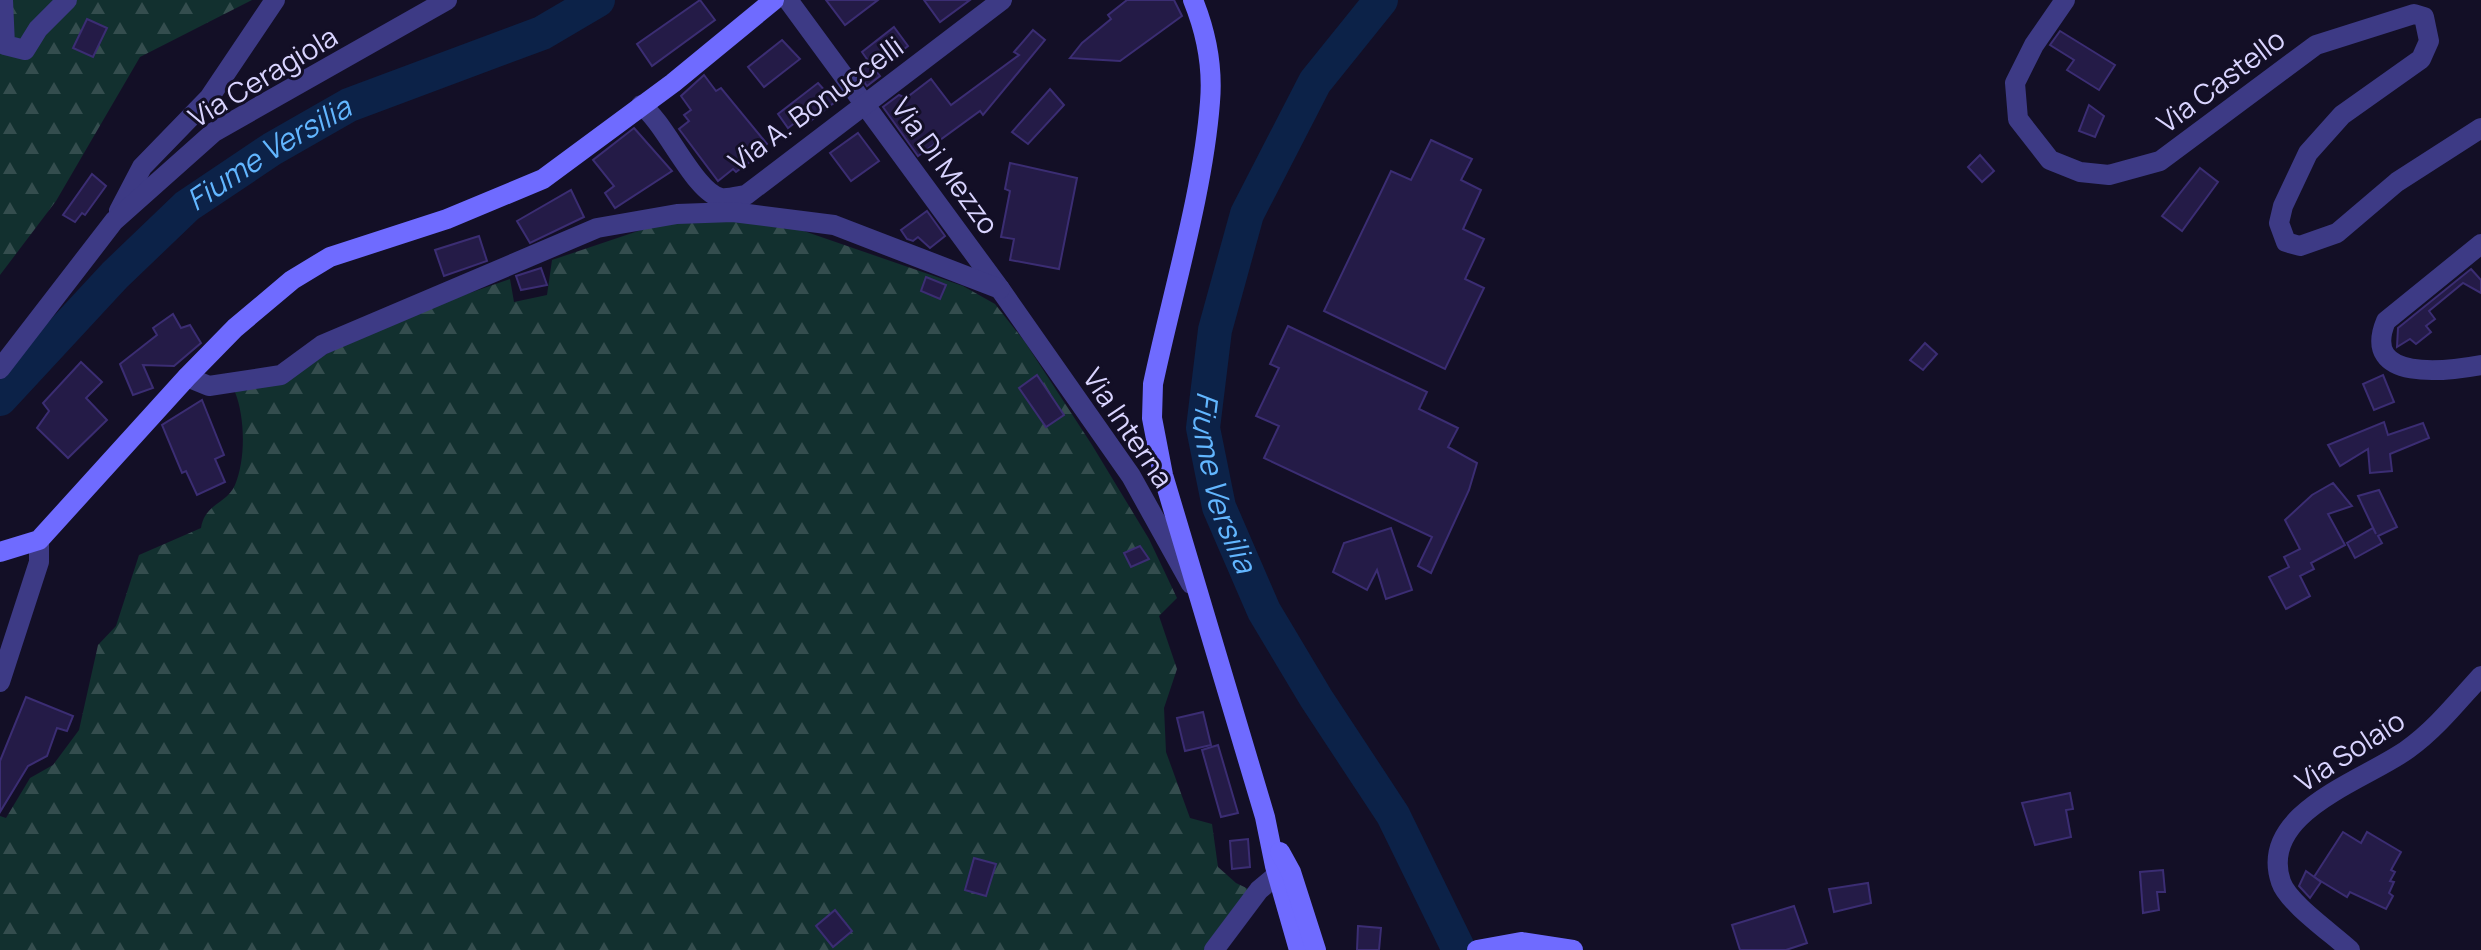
<svg xmlns="http://www.w3.org/2000/svg" width="2481" height="950" viewBox="0 0 2481 950" font-family="Manrope,sans-serif">
<style>
.forest{fill:url(#forest-firs)}
.lines{fill:none;stroke-linecap:round;stroke-linejoin:round}
.river{stroke:#0c2248;stroke-width:34}
.building{fill:#241b47;stroke:#3b2d73;stroke-width:2}
.street{stroke:#3d3a85;stroke-width:20}
.secondary{stroke:#6f6bff;stroke-width:20}
.labels{text-anchor:middle;stroke-width:6;stroke-linejoin:round;paint-order:stroke}
.street-label{font-size:28px;fill:#d9d4ff;stroke:#130f26}
.water-label{font-size:30px;font-style:italic;fill:#62b6ff;stroke:#130f26}
</style>
<defs>
<pattern id="forest-firs" width="22" height="20" patternUnits="userSpaceOnUse" patternTransform="scale(2)"><rect width="22" height="20" fill="#12302f"/><path d="M5 1l3.5 6h-7zM16 11l3.5 6h-7z" fill="#344d4e"/></pattern>
</defs>
<rect width="100%" height="100%" fill="#130f26"/>
<!-- forest -->
<g class="forest">
<path d="M0,0H252L140,57L56,201L0,275Z"/>
<path d="M722,220L798,229L963,286L995,304L1025,342L1092,445L1149,539L1177,598L1159,616L1177,669L1164,708L1166,752L1190,818L1212,824L1218,867L1236,883L1261,895L1221,950H0V816L6,818L30,778L53,765L79,730L98,645L116,626L139,555L201,528C205,503 227,504 235,485C246,459 245,417 235,392L321,357L386,322L510,279L514,302L547,295L552,260L656,225Z"/>
</g>
<g class="lines">
<!-- river -->
<g class="river">
<path id="s1" d="M1381,0L1315,82L1247,214L1215,330L1203,428L1219,507L1264,611L1316,698L1393,815L1459,950"/>
<path id="s2" d="M0,399L115,275L187,206L272,149L349,105L542,33L598,0"/>
</g>
</g>
<!-- building -->
<g class="building">
<path d="M700,0L715,20L652,66L637,44Z"/>
<path d="M826,0H878L845,25Z"/>
<path d="M924,0H970L940,22Z"/>
<path d="M1127,0H1174L1182,16L1120,61L1070,58L1082,43L1111,19L1108,15Z"/>
<path d="M87,19L107,28L93,57L73,48Z"/>
<path d="M894,27L908,46L876,71L880,76L867,86L857,72L869,62L862,52Z"/>
<path d="M1033,30L1045,40L983,115L980,111L918,156L883,107L899,95L906,98L931,79L951,105L1019,55L1014,52Z"/>
<path d="M2060,31L2115,65L2099,90L2067,70L2074,60L2050,45Z"/>
<path d="M782,40L800,59L764,87L748,67Z"/>
<path d="M704,75L716,91L721,88L767,144L760,150L762,153L736,172L733,169L718,181L679,129L689,121L684,115L691,110L681,96Z"/>
<path d="M818,83L835,102L801,128L796,122L788,128L778,114Z"/>
<path d="M1050,89L1064,105L1028,144L1012,132Z"/>
<path d="M2089,105L2104,116L2095,137L2079,131Z"/>
<path d="M634,128L672,171L615,208L605,193L614,186L593,160Z"/>
<path d="M858,133L879,161L851,181L830,153Z"/>
<path d="M1431,140L1472,159L1461,180L1481,190L1463,229L1484,239L1465,279L1484,288L1445,369L1324,311L1391,171L1411,180Z"/>
<path d="M1980,155L1994,171L1982,182L1968,167Z"/>
<path d="M1010,163L1077,178L1059,269L1010,260L1014,239L1001,237L1010,191L1005,189Z"/>
<path d="M2200,168L2218,182L2182,231L2162,216Z"/>
<path d="M92,174L106,186L85,215L82,213L75,222L63,215Z"/>
<path d="M571,190L584,217L530,243L517,221Z"/>
<path d="M927,211L945,236L930,248L918,237L913,241L907,239L901,230Z"/>
<path d="M479,236L487,261L444,276L435,250Z"/>
<path d="M541,268L547,285L521,290L516,276Z"/>
<path d="M2471,269L2481,280V293L2463,283L2429,311L2435,319L2426,326L2431,332L2416,344L2410,339L2397,347L2398,328Z"/>
<path d="M926,277L946,285L940,299L921,291Z"/>
<path d="M173,314L181,328L190,325L201,343L174,366L143,365L153,388L133,395L120,364L157,335L153,328Z"/>
<path d="M1288,326L1427,392L1419,409L1458,428L1448,447L1477,463L1469,490L1431,573L1418,566L1432,537L1264,458L1279,426L1256,416L1279,368L1270,364Z"/>
<path d="M1925,343L1937,354L1923,370L1910,360Z"/>
<path d="M81,362L102,382L86,398L107,420L68,458L37,428L49,411L43,403Z"/>
<path d="M1037,375L1064,415L1046,427L1019,388Z"/>
<path d="M2383,375L2394,402L2374,410L2363,384Z"/>
<path d="M202,400L224,455L215,459L225,482L197,495L186,471L182,473L162,425Z"/>
<path d="M2384,422L2388,435L2423,423L2429,438L2390,454L2392,471L2370,473L2368,449L2340,466L2328,445Z"/>
<path d="M2333,483L2352,506L2328,514L2345,545L2311,563L2314,569L2300,576L2310,596L2286,609L2269,577L2289,567L2284,557L2300,549L2285,520L2312,495Z"/>
<path d="M2379,490L2397,527L2378,536L2382,543L2355,558L2347,543L2373,528L2376,534L2358,496Z"/>
<path d="M1391,528L1412,590L1386,599L1377,570L1367,590L1333,572L1344,543Z"/>
<path d="M1140,546L1149,559L1131,567L1124,553Z"/>
<path d="M26,697L73,716L67,731L57,728L47,756L28,766L0,812V761Z"/>
<path d="M1203,712L1211,745L1185,751L1177,718Z"/>
<path d="M1218,745L1238,813L1221,817L1202,750Z"/>
<path d="M2070,793L2073,809L2066,810L2071,837L2035,845L2022,803Z"/>
<path d="M2343,832L2361,843L2367,832L2401,852L2391,870L2395,872L2390,881L2394,882L2389,893L2393,896L2386,909L2350,892L2347,897L2314,877Z"/>
<path d="M1248,839L1250,867L1232,869L1230,841Z"/>
<path d="M974,858L996,864L986,896L965,890Z"/>
<path d="M2163,870L2165,892H2157L2159,910L2143,913L2140,872Z"/>
<path d="M2306,871L2321,882L2310,898L2299,886Z"/>
<path d="M1868,883L1871,903L1834,912L1829,889Z"/>
<path d="M1794,906L1807,943L1786,950H1740L1732,925Z"/>
<path d="M835,910L852,931L833,947L816,926Z"/>
<path d="M1358,926L1381,928L1379,950H1357Z"/>
</g>
<g class="lines">
<!-- street -->
<g class="street">
<path d="M3,0L5,45L25,50L38,29L67,0"/>
<path d="M788,0L1000,289L1131,476L1191,584"/>
<path d="M2065,0L2034,45L2015,83L2018,119L2050,160L2080,172L2109,175L2160,161L2316,45L2414,14L2424,17L2429,41L2421,59L2342,115L2308,153L2283,206L2279,223L2286,242L2300,246L2337,233L2397,182L2481,128"/>
<path d="M641,105C666,123 694,192 721,198C728,199 739,196 746,195L1002,0"/>
<path d="M119,211L142,167L209,98L275,0"/>
<path d="M2481,244L2386,321C2360,383 2448,371 2481,365"/>
<path d="M0,369L114,221L214,132L447,0"/>
<path d="M187,377L209,386L281,375L322,345L597,228L677,214L733,212L834,225L1000,289"/>
<path d="M0,682L39,562V540"/>
<path d="M1214,950L1259,890L1277,875"/>
<path d="M2350,950C2333,934 2288,903 2281,882C2257,812 2366,780 2408,749C2436,729 2458,701 2481,676"/>
</g>
<!-- secondary -->
<g class="secondary">
<path d="M1193,0C1206,32 1213,67 1210,102C1203,193 1172,294 1153,384L1152,418L1163,475L1265,817L1275,866L1299,950"/>
<path d="M0,552L39,540L187,377L235,328L292,280L330,257L447,219L543,179L673,83L774,0"/>
<path d="M1280,852L1291,872L1316,950"/>
<path d="M1477,950L1521,942L1573,950"/>
</g>
</g>
<g class="labels">
<!-- street labels -->
<g class="street-label">
<text transform="translate(263 77) rotate(-31)" y="10">Via Ceragiola</text>
<text transform="translate(2221 81) rotate(-37)" y="10">Via Castello</text>
<text transform="translate(816 104) rotate(-36)" y="10">Via A. Bonuccelli</text>
<text transform="translate(945 166) rotate(54)" y="10">Via Di Mezzo</text>
<text transform="translate(1128 428) rotate(56)" y="10">Via Interna</text>
<text transform="translate(2350 751) rotate(-33)" y="10">Via Solaio</text>
</g>
<!-- water labels -->
<g class="water-label">
<text dy="10" stroke="none"><textPath href="#s2" startOffset="366">Fiume Versilia</textPath></text>
<text dy="10" stroke="none"><textPath href="#s1" startOffset="530">Fiume Versilia</textPath></text>
</g>
</g>
</svg>
